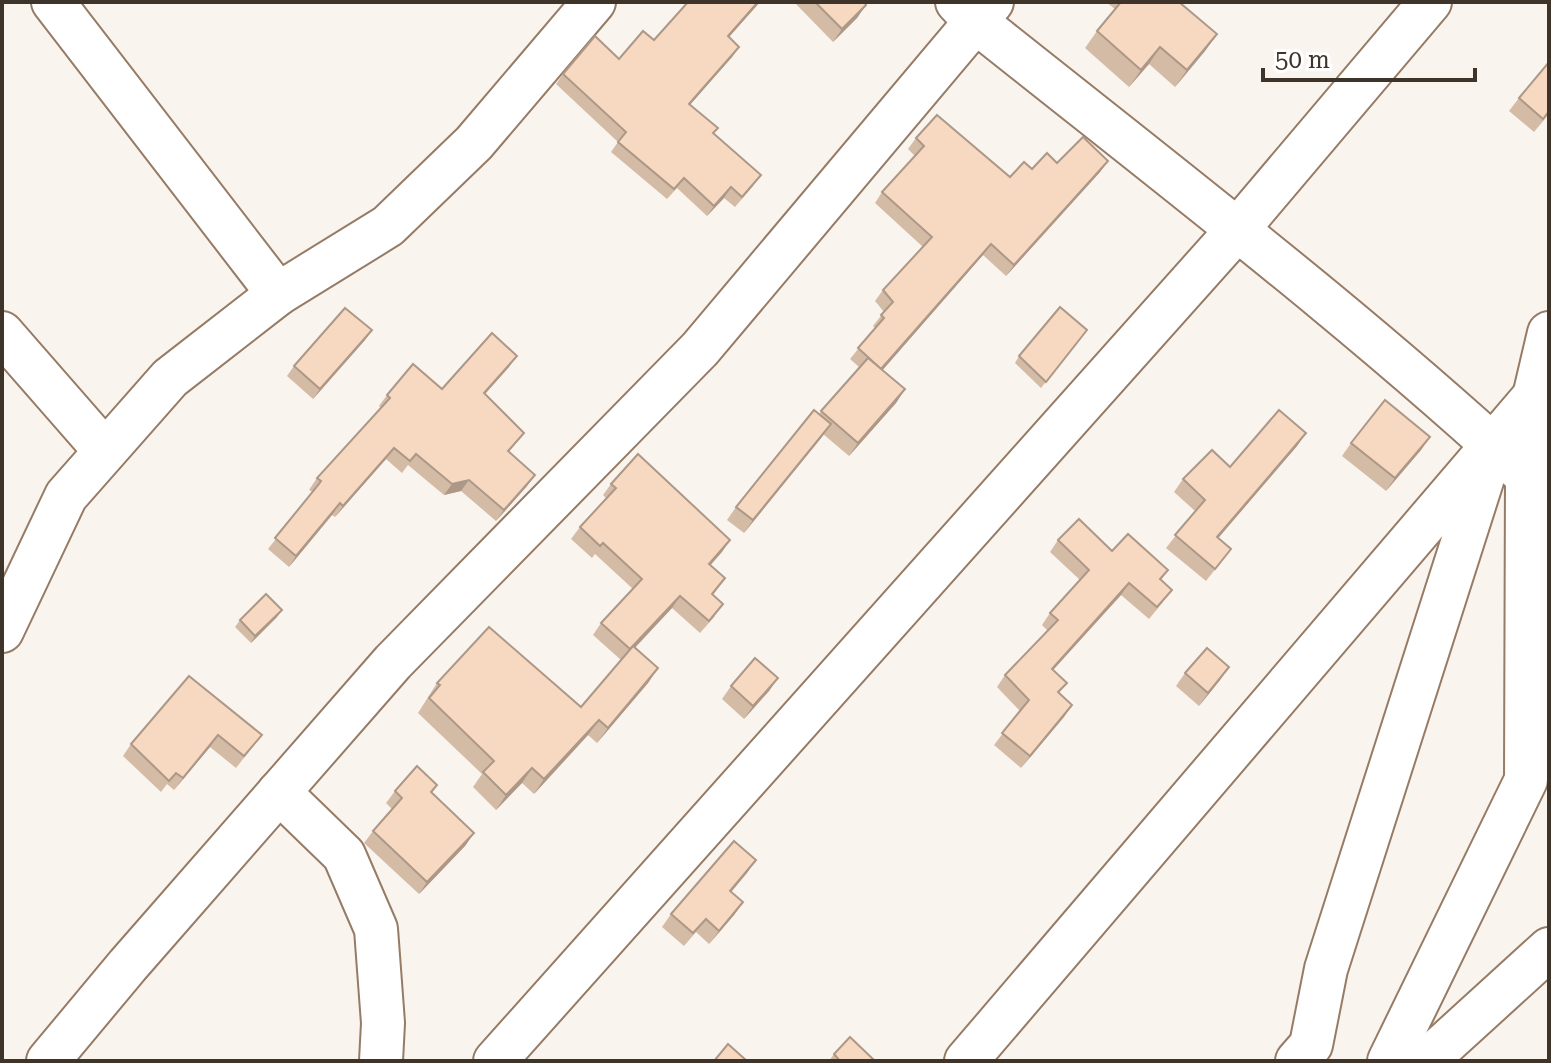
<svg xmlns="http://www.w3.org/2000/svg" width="1551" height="1063" viewBox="0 0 1551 1063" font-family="'Roboto Serif',serif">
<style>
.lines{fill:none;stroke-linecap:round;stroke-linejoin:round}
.minor-casing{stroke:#967b65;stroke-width:46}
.minor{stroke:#fff;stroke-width:42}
.wall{fill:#d4bba6}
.shaded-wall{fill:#ad9887}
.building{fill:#f7d9c1;stroke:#ad9887;stroke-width:2}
</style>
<rect width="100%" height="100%" fill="#faf4ef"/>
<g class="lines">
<!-- minor casing -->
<g class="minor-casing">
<g id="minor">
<path d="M53,2L278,294"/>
<path d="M957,2L975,21C1169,176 1368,327 1549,497"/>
<path d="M2,333L105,451"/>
<path d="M2,631L66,496L170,378L278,294L388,226L474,143L594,2"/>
<path d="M279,792L344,855L376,929L383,1023L381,1061"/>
<path d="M48,1061L128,965L393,662L700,349L992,2"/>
<path d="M495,1061L1237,230L1430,2"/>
<path d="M966,1061L1549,379"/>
<path d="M1297,1061L1311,1045L1326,969L1487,465"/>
<path d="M1389,1061L1526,780L1527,476L1534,397L1549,333"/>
<path d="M1426,1061L1549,949"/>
</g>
</g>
<!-- minor -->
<use href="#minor" class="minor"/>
</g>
<!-- wall -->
<g class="wall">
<path d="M688,2H760L729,37L739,47L732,57L690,104L754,185L735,207L724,198L707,216L677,188L667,199L611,152L618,142L556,84L563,74L619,59L654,40Z"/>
<path d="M794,2H864L866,5L857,18L833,42Z"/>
<path d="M1106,2H1179L1217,34L1205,51L1175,87L1149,64L1129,87L1085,48L1097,31L1115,9Z"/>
<path d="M1519,98L1549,114L1534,132L1509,111Z"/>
<path d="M916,138L1010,177L1032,169L1057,163L1108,161L1100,172L1006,276L983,255L882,370L905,389L896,403L849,456L823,434L744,533L727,520L736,507L819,414L859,367L850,359L875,328L873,326L884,312L875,301L883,290L923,247L875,203L882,192L915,156L908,149Z"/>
<path d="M1087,330L1041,388L1015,363L1019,356Z"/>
<path d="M365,340L313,399L287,376L294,366Z"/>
<path d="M509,367L485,394L524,433L509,452L527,486L496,521L461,491L444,495L408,465L402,473L386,459L335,517L332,515L289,567L268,549L313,492L309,490L317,478L381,408L379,406L387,395L442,389Z"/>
<path d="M1306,433L1297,446L1218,538L1231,549L1206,581L1166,548L1195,511L1174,492L1183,479L1230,467Z"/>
<path d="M1430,437L1421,450L1386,491L1342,456L1351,443Z"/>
<path d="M611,484L730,540L710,565L725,578L713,595L715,616L700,633L672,608L635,648L658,668L648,683L597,743L588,735L534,794L522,783L496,810L473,787L482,774L418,713L437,683L581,707L621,660L593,635L601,623L633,589L595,554L592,558L571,539L580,527L606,498L603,495Z"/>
<path d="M1058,540L1112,551L1168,570L1161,580L1163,602L1149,619L1121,595L1053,670L1067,683L1059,693L1072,705L1021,768L994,745L1020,711L997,687L1005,675L1048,631L1042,625L1050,613L1080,580L1050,552Z"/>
<path d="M277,617L251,643L235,627L240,620Z"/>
<path d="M1185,673L1220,680L1199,706L1176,686Z"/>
<path d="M189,676L262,735L236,768L210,747L174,790L167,784L161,792L123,756L131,744Z"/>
<path d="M778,678L769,691L744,719L722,699L731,686Z"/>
<path d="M437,785L432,793L474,833L465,846L419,894L364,843L373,831L392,809L386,803L395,791Z"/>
<path d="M756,860L731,892L743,902L734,915L709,944L696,932L684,946L662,927L671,914Z"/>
<path d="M834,1054L875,1061H829Z"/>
</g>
<!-- shaded-wall -->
<g class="shaded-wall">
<path d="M758,2H760L721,46L728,36Z"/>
<path d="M866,5L857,18L833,42L842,29Z"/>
<path d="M1217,34L1205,51L1175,87L1187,70Z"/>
<path d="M739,47L732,57L682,114L689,104Z"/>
<path d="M1160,47L1149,64L1129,87L1141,70Z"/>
<path d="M1108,161L1100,172L1006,276L1014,265Z"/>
<path d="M731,187L724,198L707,216L714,206Z"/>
<path d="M991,244L983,255L874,380L881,369Z"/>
<path d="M372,330L365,340L313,399L320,389Z"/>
<path d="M517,356L509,367L476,404L484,393Z"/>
<path d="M905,389L896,403L849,456L858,443Z"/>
<path d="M831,424L822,437L744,533L753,520Z"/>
<path d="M1306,433L1297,446L1208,550L1217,537Z"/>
<path d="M1430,437L1421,450L1386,491L1395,478Z"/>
<path d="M394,448L386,459L335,517L343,506Z"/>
<path d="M535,475L527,486L496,521L504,510Z"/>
<path d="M469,480L461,491L444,495L452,484Z"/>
<path d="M340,503L332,515L289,567L296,556Z"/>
<path d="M730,540L722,552L701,576L709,564Z"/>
<path d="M1129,583L1121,595L1043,681L1052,669Z"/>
<path d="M680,596L672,608L622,661L630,650Z"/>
<path d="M282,610L277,617L251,643L255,636Z"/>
<path d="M1229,667L1220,680L1199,706L1208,693Z"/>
<path d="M658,668L648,683L597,743L608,728Z"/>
<path d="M778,678L769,691L744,719L753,706Z"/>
<path d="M1072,705L1064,717L1021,768L1030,756Z"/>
<path d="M599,720L588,735L534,794L544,779Z"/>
<path d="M218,735L210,747L174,790L183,778Z"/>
<path d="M532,768L522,783L496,810L506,795Z"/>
<path d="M474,833L465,846L419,894L427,882Z"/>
<path d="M756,860L747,873L721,904L730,891Z"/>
<path d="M743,902L734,915L709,944L719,931Z"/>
</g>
<!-- building -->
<g class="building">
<path d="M688,2H758L728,36L739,47L689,104L718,128L713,133L761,175L742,197L731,187L714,206L684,178L674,189L618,142L626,132L563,74L595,36L619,59L643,31L654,40Z"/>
<path d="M815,2H864L866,5L842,29Z"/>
<path d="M1121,2H1179L1217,34L1187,70L1160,47L1141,70L1097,31Z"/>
<path d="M1549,62V111L1543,119L1519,98Z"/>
<path d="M937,115L1010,177L1024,162L1032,169L1047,153L1057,163L1083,137L1108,161L1014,265L991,244L881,369L858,348L884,318L881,315L893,302L883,290L932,237L882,192L924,146L916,138Z"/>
<path d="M1060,307L1087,330L1046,382L1019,356Z"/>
<path d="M345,308L372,330L320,389L294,366Z"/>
<path d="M492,333L517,356L484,393L524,433L508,451L535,475L504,510L469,480L452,484L416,454L410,461L394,448L343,506L340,503L296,556L275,538L319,484L321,481L317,478L390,398L387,395L413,364L442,389Z"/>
<path d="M868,358L905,389L858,443L821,411Z"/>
<path d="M1385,400L1430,437L1395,478L1351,443Z"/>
<path d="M814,410L831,424L753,520L736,507Z"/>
<path d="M1279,410L1306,433L1217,537L1231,549L1215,569L1175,535L1205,500L1183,479L1212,450L1230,467Z"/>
<path d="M638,454L730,540L709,564L725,578L712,594L723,604L709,621L680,596L630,649L601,623L642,579L603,543L600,546L580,527L616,488L611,484Z"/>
<path d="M1079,519L1112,551L1128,534L1168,570L1160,579L1172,590L1157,607L1129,583L1052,669L1067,683L1058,692L1072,705L1030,756L1002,733L1029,700L1005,675L1058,620L1050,613L1089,570L1058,540Z"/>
<path d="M266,594L282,610L255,636L240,620Z"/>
<path d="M489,627L581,707L633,646L658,668L608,728L599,720L544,779L532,768L506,795L483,772L494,761L429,698L440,685L437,683Z"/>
<path d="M1207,648L1229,667L1208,693L1185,673Z"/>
<path d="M755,658L778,678L753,706L731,686Z"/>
<path d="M189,676L262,735L244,756L218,735L183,778L176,773L169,781L131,744Z"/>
<path d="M417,766L437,785L431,792L474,833L427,882L373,831L402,798L395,791Z"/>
<path d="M734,841L756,860L730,891L743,902L719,931L706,919L693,933L671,914Z"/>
<path d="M850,1037L875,1061H840L834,1054Z"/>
<path d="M728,1044L747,1061H714Z"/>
</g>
<!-- border -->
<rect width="1551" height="1063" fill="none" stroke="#3f342a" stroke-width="8"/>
<!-- scale -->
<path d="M1263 68v12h212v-12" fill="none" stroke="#3f342a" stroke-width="4"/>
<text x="1275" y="68" font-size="24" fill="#3f342a" stroke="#ffffff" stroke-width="6" paint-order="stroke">50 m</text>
</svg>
